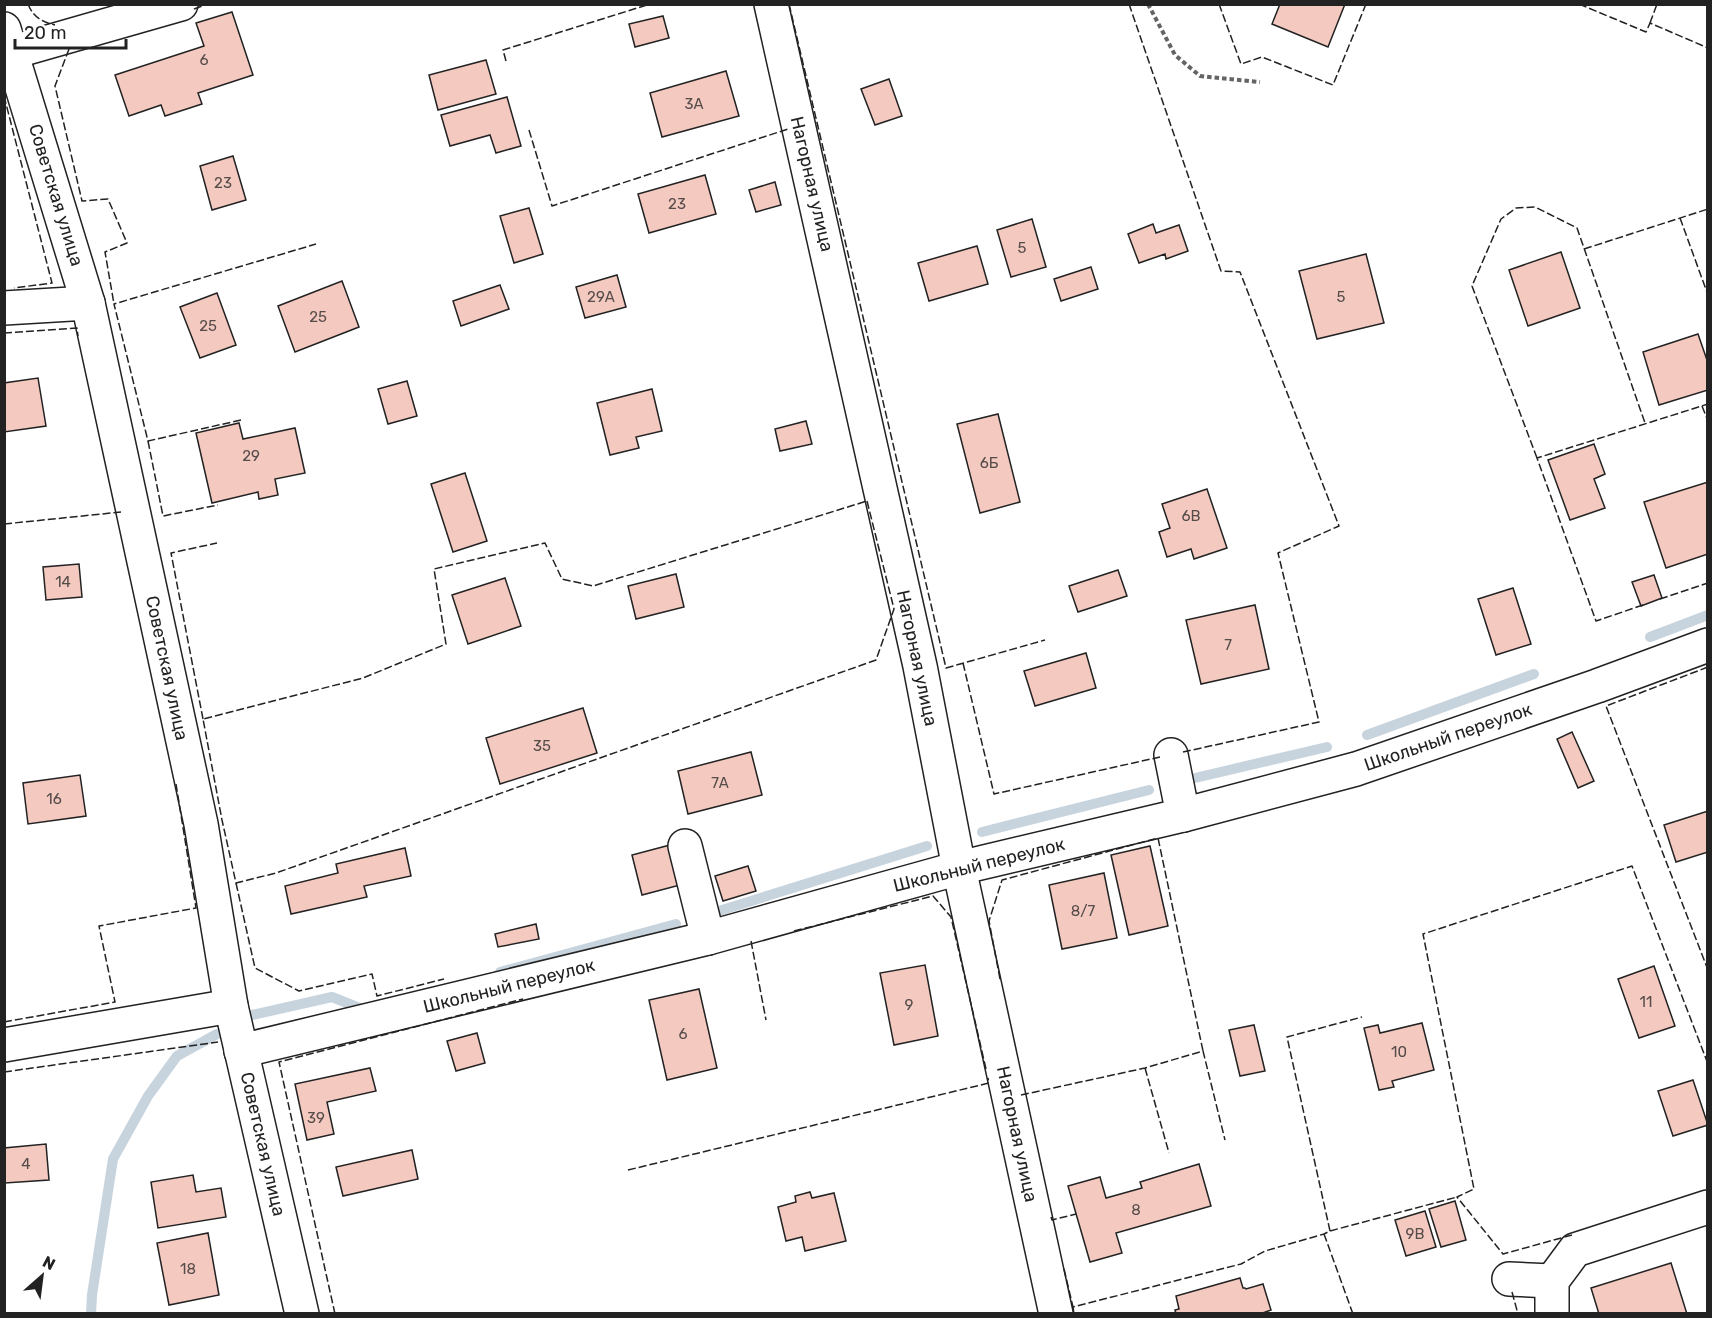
<svg xmlns="http://www.w3.org/2000/svg" width="1712" height="1318" viewBox="0 0 1712 1318" font-family="Rubik,sans-serif">
<style>
.lines{fill:none;stroke-linecap:round;stroke-linejoin:round}
.stream{stroke:#c7d3dd;stroke-width:10}
.building{fill:#f3c9c0;stroke:#222;stroke-width:1.5}
.minor-casing{stroke:#222;stroke-width:36}
.path{stroke:#646464;stroke-width:4;stroke-dasharray:4.5 3;stroke-linecap:butt}
.minor{stroke:#fff;stroke-width:33}
.fence{stroke:#222;stroke-width:1.5;stroke-dasharray:8 3;stroke-linecap:butt}
.labels{text-anchor:middle;stroke-width:4.5;stroke-linejoin:round;paint-order:stroke}
.number-label{font-size:15px;fill:#564c4a}
.street-label{font-size:18px;fill:#222;stroke:#fff}
</style>
<rect width="100%" height="100%" fill="#fff"/>
<g class="lines">
<!-- stream -->
<g class="stream">
<path d="M1650,637L1708,615"/>
<path d="M1367,735L1534,674"/>
<path d="M1195,778L1327,747"/>
<path d="M982,832L1149,790"/>
<path d="M722,910L927,846"/>
<path d="M500,972L676,924"/>
<path d="M248,1016L332,997L362,1009L366,1008"/>
<path d="M91,1314L92,1295L113,1159L148,1096L177,1056L217,1034"/>
</g>
</g>
<!-- building -->
<g class="building">
<path d="M1280,4H1345L1328,47L1272,24Z"/>
<path d="M232,12L253,75L198,93L202,104L165,116L161,105L129,116L115,75L204,46L196,23Z"/>
<path d="M663,16L669,38L635,47L629,24Z"/>
<path d="M486,60L496,94L438,110L429,75Z"/>
<path d="M726,71L739,116L662,137L650,93Z"/>
<path d="M889,79L902,116L875,125L861,89Z"/>
<path d="M507,97L521,146L496,153L490,135L450,146L441,115Z"/>
<path d="M233,156L246,200L212,210L200,166Z"/>
<path d="M705,175L716,214L649,233L638,194Z"/>
<path d="M775,182L781,205L756,212L749,190Z"/>
<path d="M529,208L543,254L514,263L500,216Z"/>
<path d="M1032,219L1046,267L1011,277L997,230Z"/>
<path d="M1153,224L1156,233L1179,225L1188,251L1166,259L1165,254L1139,263L1128,234Z"/>
<path d="M977,246L988,284L929,301L918,263Z"/>
<path d="M1561,252L1580,308L1528,326L1509,270Z"/>
<path d="M1366,254L1384,323L1317,339L1299,271Z"/>
<path d="M1091,267L1098,289L1061,301L1054,279Z"/>
<path d="M617,275L626,307L585,318L576,287Z"/>
<path d="M342,281L359,327L295,352L278,306Z"/>
<path d="M500,285L509,309L461,326L453,301Z"/>
<path d="M217,293L236,345L200,358L180,307Z"/>
<path d="M1698,334L1708,363V390L1659,405L1643,352Z"/>
<path d="M38,378L46,426L4,432V383Z"/>
<path d="M407,381L417,416L388,424L378,389Z"/>
<path d="M652,389L662,431L636,437L639,448L610,455L597,403Z"/>
<path d="M998,414L1020,502L980,513L957,424Z"/>
<path d="M806,421L812,444L780,451L775,429Z"/>
<path d="M239,423L243,439L295,428L305,473L275,479L278,495L259,499L258,492L212,503L196,433Z"/>
<path d="M1594,444L1605,474L1594,479L1605,508L1570,520L1548,460Z"/>
<path d="M465,473L487,541L453,552L431,484Z"/>
<path d="M1708,482V554L1666,568L1644,502Z"/>
<path d="M1207,489L1227,548L1194,559L1191,549L1167,557L1159,532L1170,528L1162,504Z"/>
<path d="M79,564L82,597L46,600L43,567Z"/>
<path d="M1118,570L1127,596L1078,612L1069,586Z"/>
<path d="M676,574L684,607L636,619L628,586Z"/>
<path d="M1654,575L1662,598L1641,606L1632,582Z"/>
<path d="M505,578L521,626L468,644L452,595Z"/>
<path d="M1513,588L1531,644L1496,655L1478,599Z"/>
<path d="M1255,605L1269,669L1201,684L1186,620Z"/>
<path d="M1086,653L1096,688L1035,706L1024,671Z"/>
<path d="M583,708L597,753L500,784L486,738Z"/>
<path d="M1572,732L1594,781L1578,788L1557,739Z"/>
<path d="M751,752L762,795L688,814L678,771Z"/>
<path d="M80,775L86,816L28,824L23,783Z"/>
<path d="M1708,811V852L1676,862L1664,825Z"/>
<path d="M670,845L680,885L642,895L632,855Z"/>
<path d="M1150,846L1168,926L1129,935L1111,855Z"/>
<path d="M405,848L411,876L364,886L367,897L291,914L285,886L338,873L336,864Z"/>
<path d="M748,866L756,891L723,901L715,876Z"/>
<path d="M1104,873L1117,938L1062,949L1049,885Z"/>
<path d="M536,924L539,939L498,947L495,934Z"/>
<path d="M925,965L938,1036L894,1045L880,973Z"/>
<path d="M1654,966L1675,1026L1639,1038L1618,979Z"/>
<path d="M699,989L717,1068L667,1080L649,1000Z"/>
<path d="M1422,1023L1434,1070L1392,1081L1394,1087L1379,1090L1364,1028L1378,1025L1380,1033Z"/>
<path d="M1254,1025L1265,1071L1240,1076L1229,1030Z"/>
<path d="M477,1033L485,1063L456,1071L447,1041Z"/>
<path d="M370,1068L376,1091L327,1102L334,1134L307,1140L295,1084Z"/>
<path d="M1693,1080L1708,1125L1673,1136L1658,1091Z"/>
<path d="M46,1144L49,1180L5,1183L4,1148Z"/>
<path d="M412,1150L418,1179L343,1196L336,1167Z"/>
<path d="M1199,1164L1211,1206L1116,1233L1122,1253L1090,1262L1068,1186L1100,1177L1106,1198L1142,1188L1140,1182Z"/>
<path d="M193,1175L196,1192L221,1188L226,1217L158,1228L151,1182Z"/>
<path d="M810,1192L812,1198L834,1193L846,1241L805,1251L802,1237L786,1241L778,1207L796,1202L795,1196Z"/>
<path d="M1455,1201L1466,1240L1441,1247L1429,1209Z"/>
<path d="M1425,1211L1436,1247L1406,1256L1395,1220Z"/>
<path d="M208,1233L219,1295L169,1305L157,1243Z"/>
<path d="M1671,1263L1687,1314H1599L1591,1288Z"/>
<path d="M1240,1278L1243,1288H1245L1246,1289L1263,1284L1271,1310L1260,1314H1176L1175,1310L1179,1309L1176,1296Z"/>
</g>
<g class="lines">
<!-- minor casing -->
<g class="minor-casing">
<g id="minor">
<path d="M771,4L920,666L959,868L1056,1314"/>
<path d="M4,29L88,303L201,824L231,1006L302,1314"/>
<path d="M13,52L181,4"/>
<path d="M4,308L88,303"/>
<path d="M1171,755L1183,815"/>
<path d="M685,846L708,938"/>
<path d="M4,1045L231,1006"/>
<path d="M241,1051L708,938L959,868L1183,815L1356,769L1597,686L1708,645"/>
<path d="M1509,1279L1552,1281"/>
<path d="M1552,1314V1281L1575,1250L1708,1207"/>
</g>
</g>
<!-- path -->
<path class="path" d="M1148,4L1175,55L1200,76L1260,82"/>
<!-- minor -->
<use href="#minor" class="minor"/>
<!-- fence -->
<g class="fence">
<path d="M28,4C33,17 42,22 55,25"/>
<path d="M789,4L946,668L1045,640"/>
<path d="M1129,4L1221,271L1240,272L1339,526L1278,553L1319,722L1183,752"/>
<path d="M1219,4L1241,64L1262,57L1333,85L1366,4"/>
<path d="M1579,4L1646,32L1650,23L1708,48"/>
<path d="M194,9L208,4"/>
<path d="M1650,23L1657,4"/>
<path d="M69,49L55,86L82,201L108,199L127,243L105,252L114,304"/>
<path d="M506,61L503,50L650,4"/>
<path d="M4,96L52,283L14,288"/>
<path d="M529,130L552,206L788,129"/>
<path d="M1680,218L1708,295"/>
<path d="M1584,249L1708,209"/>
<path d="M4,333L77,328L78,336"/>
<path d="M1702,406L1708,421"/>
<path d="M241,420L148,441L114,304L316,244"/>
<path d="M148,441L163,516L218,505"/>
<path d="M1537,458L1472,286L1501,219L1516,208L1535,207L1577,228L1645,423"/>
<path d="M867,501L894,609L876,660L276,873L236,883L222,820L203,719L363,678L446,644L434,569L545,543L562,579L593,586Z"/>
<path d="M4,524L121,512"/>
<path d="M1660,599L1708,583"/>
<path d="M1643,605L1596,621L1537,458L1708,404"/>
<path d="M963,663L994,794L1160,757"/>
<path d="M1708,667L1606,706L1708,970"/>
<path d="M203,719L171,553L217,543"/>
<path d="M236,883L255,968L299,991L372,974L377,996L444,979"/>
<path d="M794,931L933,896L951,917L986,1069"/>
<path d="M751,941L766,1020"/>
<path d="M1000,979L989,921L1002,880L1158,838L1203,1051"/>
<path d="M4,1022L115,1002L99,926L196,908L176,784"/>
<path d="M1145,1068L1169,1153"/>
<path d="M4,1072L218,1042"/>
<path d="M1021,1095L1145,1068L1203,1051L1225,1140"/>
<path d="M628,1170L989,1083L988,1078"/>
<path d="M1051,1217L1052,1220L1076,1214"/>
<path d="M1330,1231L1287,1037L1362,1017"/>
<path d="M1324,1234L1353,1314"/>
<path d="M1572,1235L1503,1254L1457,1197L1474,1189L1423,934L1632,866L1708,1064"/>
<path d="M1064,1269L1073,1307L1241,1264L1265,1251L1324,1234L1330,1231L1457,1197"/>
<path d="M1512,1292L1518,1314"/>
<path d="M1073,1307L1074,1314"/>
<path d="M335,1314L279,1062L523,999"/>
</g>
</g>
<g class="labels">
<!-- number labels -->
<g class="number-label">
<text x="204" y="65">6</text>
<text x="694" y="109">3А</text>
<text x="223" y="188">23</text>
<text x="677" y="209">23</text>
<text x="1022" y="253">5</text>
<text x="601" y="302">29А</text>
<text x="1341" y="302">5</text>
<text x="318" y="322">25</text>
<text x="208" y="331">25</text>
<text x="251" y="461">29</text>
<text x="989" y="468">6Б</text>
<text x="1191" y="521">6В</text>
<text x="63" y="587">14</text>
<text x="1228" y="650">7</text>
<text x="542" y="751">35</text>
<text x="720" y="788">7А</text>
<text x="54" y="804">16</text>
<text x="1083" y="916">8/7</text>
<text x="1646" y="1007">11</text>
<text x="909" y="1010">9</text>
<text x="683" y="1039">6</text>
<text x="1399" y="1057">10</text>
<text x="316" y="1123">39</text>
<text x="26" y="1169">4</text>
<text x="1136" y="1215">8</text>
<text x="1415" y="1239">9В</text>
<text x="188" y="1274">18</text>
</g>
<!-- street labels -->
<g class="street-label">
<text transform="translate(812 184) rotate(77)" y="6">Нагорная улица</text>
<text transform="translate(56 195) rotate(73)" y="6">Советская улица</text>
<text transform="translate(917 658) rotate(78)" y="6">Нагорная улица</text>
<text transform="translate(167 668) rotate(78)" y="6">Советская улица</text>
<text transform="translate(1448 737) rotate(-19)" y="6">Школьный переулок</text>
<text transform="translate(979 865) rotate(-14)" y="6">Школьный переулок</text>
<text transform="translate(509 986) rotate(-14)" y="6">Школьный переулок</text>
<text transform="translate(1017 1134) rotate(78)" y="6">Нагорная улица</text>
<text transform="translate(263 1144) rotate(77)" y="6">Советская улица</text>
</g>
</g>
<!-- border -->
<rect width="1712" height="1318" fill="none" stroke="#222222" stroke-width="12"/>
<!-- north arrow -->
<g transform="translate(42 1276) rotate(28)" stroke="#ffffff" stroke-width="4.5" paint-order="stroke">
<path d="M0-4.5L10 22L0 15L-10 22Z" fill="#222222"/>
<text y="-9" font-size="16" font-weight="bold" text-anchor="middle" fill="#222222">N</text>
</g>
<!-- scale -->
<path d="M15 39v9h111v-9" fill="none" stroke="#222222" stroke-width="3"/>
<text x="24" y="39" font-size="18" fill="#222222" stroke="#ffffff" stroke-width="4.5" paint-order="stroke">20 m</text>
</svg>
